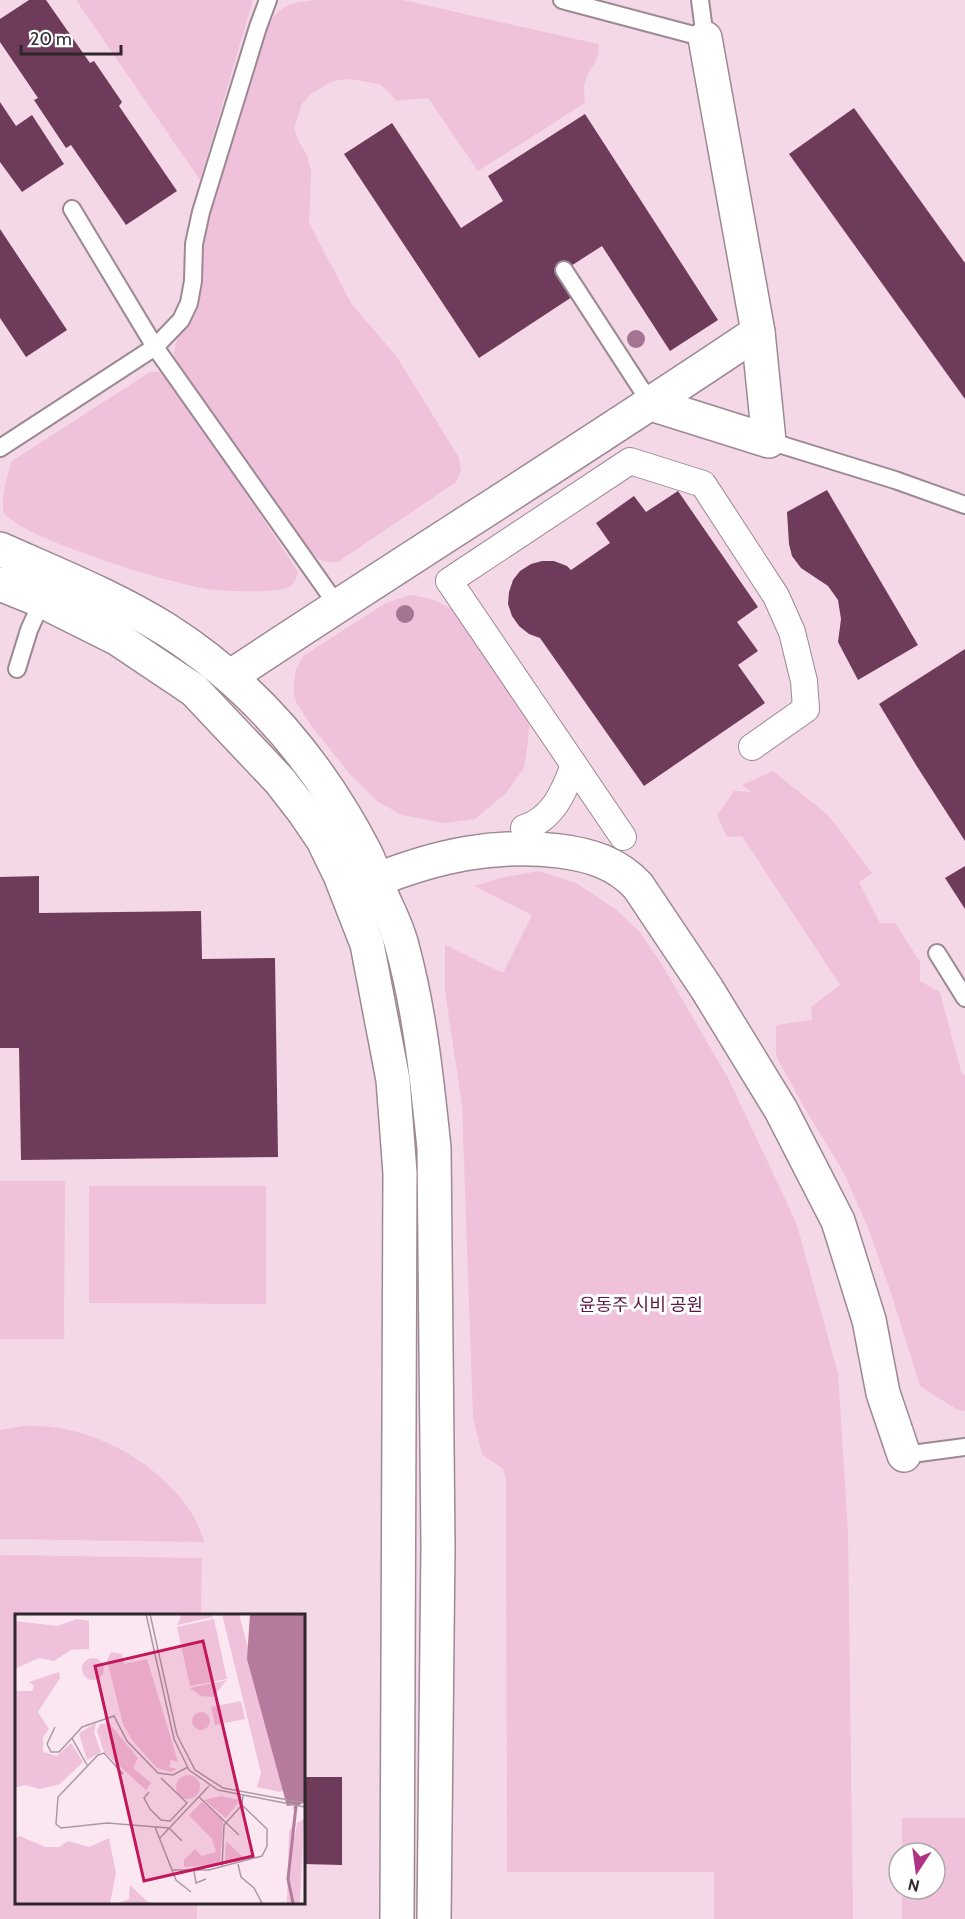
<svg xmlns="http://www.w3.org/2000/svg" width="965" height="1919" viewBox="0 0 965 1919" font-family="Cabin,'Noto Sans KR',sans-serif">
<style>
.built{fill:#f4d8e7;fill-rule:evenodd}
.green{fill:#f0c1db}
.building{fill:#6f3b5a}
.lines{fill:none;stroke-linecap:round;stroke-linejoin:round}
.service-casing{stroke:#9c8993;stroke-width:20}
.pedestrian-casing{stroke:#9c8993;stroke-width:28}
.minor-casing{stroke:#9c8993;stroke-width:36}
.service{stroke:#fff;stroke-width:16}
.pedestrian{stroke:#fff;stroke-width:26}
.minor{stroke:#fff;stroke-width:33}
.tree{fill:#a47492}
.labels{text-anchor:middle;stroke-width:6;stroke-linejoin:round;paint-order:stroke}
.park-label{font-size:18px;fill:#5c1644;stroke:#fff}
.inset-river{fill:none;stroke:#b57b9c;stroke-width:3}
.inset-road{fill:none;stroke:#a99aa2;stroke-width:1.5}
.view{fill:#c2185b;fill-opacity:0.15;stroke:#c2185b;stroke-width:3}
.inset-edge{fill:none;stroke:#2e272b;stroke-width:3}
</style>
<rect width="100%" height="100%" fill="#fbe7f2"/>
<!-- built -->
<path class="built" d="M0,0H965V1919H0ZM16,1616H303V1902H16ZM899,1853H935V1889H899Z"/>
<!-- green -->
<g class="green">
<path d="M76,0H253L200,180Z"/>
<path d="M318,0H403L598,44C602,59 591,65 586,79C583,87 584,94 585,103L478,171L428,98L396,101L388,91L379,84L350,79L333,81L311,94L302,104L294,128L299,142L307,155L311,172L309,223L351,303L397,357L459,458L461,471L456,482L338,562C327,563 321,562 313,554L178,368L174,354L176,343L182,328L190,321L198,304L199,268L209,221L231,140L267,28C281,3 291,2 318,0Z"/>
<path d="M150,372H160L169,376L298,572C297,577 294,584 289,587C275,594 224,591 207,589C170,583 25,540 4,513C0,500 7,475 12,461Z"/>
<path d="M410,595L431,599L459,612L525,712L529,724L528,743L524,768L506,793L475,819L444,823L402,815L377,801L349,773L313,728L297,704L294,694V684L296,670L303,656L386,603Z"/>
<path d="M773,771L828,815L872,873L859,882L880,923H895L920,962V981L940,992L962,1075L965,1074V1411L958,1410L920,1386L892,1296L869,1230L844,1173L807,1112L776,1056V1025L812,1020L811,1007L840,985L742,836L727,837L717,815L734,791L751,792L742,785Z"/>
<path d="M539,871L576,883L615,909L639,931L661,963L728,1078L796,1222L838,1373L848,1531L853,1919H714V1872H507L506,1478L503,1469L482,1454L473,1418L462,1105L445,991V945L503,973L532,915L474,886L505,877Z"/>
<path d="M0,1181H65L64,1339H0Z"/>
<path d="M89,1186H266V1304L89,1303Z"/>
<path d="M23,1426C35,1426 48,1426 59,1428C112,1437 166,1471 194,1517C198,1525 201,1534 205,1542L0,1539V1430Z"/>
<path d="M0,1555L202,1558L201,1616H16V1902L197,1903V1919H0Z"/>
<path d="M902,1818H965V1919H902V1889H935V1853H902Z"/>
</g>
<!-- building -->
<g class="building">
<path d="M29,0H46L90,63L94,61L122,102L119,106L177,191L126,225L71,145L66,148L34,100L38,98L0,42V19Z"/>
<path d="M0,102L16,126L32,115L64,164L22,192L0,162Z"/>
<path d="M854,108L965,263V399L789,154Z"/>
<path d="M585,114L718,320L670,351L602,246L560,273L575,295L479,358L344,154L392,123L461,228L503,201L488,176Z"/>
<path d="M0,229L67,330L26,357L0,318Z"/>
<path d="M827,490L918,645L858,680L838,642L841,619L838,600L828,586L801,568L792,556L789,544L787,512Z"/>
<path d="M678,491L758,607L737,622L758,651L738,665L765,703L644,786L540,638L529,634L519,626L512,616L508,604L509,592L513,580L520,571L531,564L542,561H554L567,566L571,570L610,543L596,523L634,496L646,512Z"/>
<path d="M965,649V841L916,765L879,704Z"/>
<path d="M965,866V909L945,878Z"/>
<path d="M39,876V913L201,911L202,959L275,958L278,1157L21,1160L19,1048H0V877Z"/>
<path d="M303,1777H342V1865L303,1864Z"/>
</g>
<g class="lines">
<!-- service casing -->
<g class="service-casing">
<g id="service">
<path d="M562,0L705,38L700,0"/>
<path d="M72,209L155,347L337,605"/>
<path d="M564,270L651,404"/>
<path d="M769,441L895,480L965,505"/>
<path d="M0,448L155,347L181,320L189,303L193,281L194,244L201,212L258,27L268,0"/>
<path d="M17,669L29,630L42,601"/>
<path d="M937,953L965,998"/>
<path d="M904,1455L965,1447"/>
</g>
</g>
<!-- pedestrian casing -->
<g class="pedestrian-casing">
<g id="pedestrian">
<path d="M524,828C553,819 564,792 574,765"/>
<path d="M623,837L449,581L630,461L703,484L776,596L792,632L804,681L806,709L752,747"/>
</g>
</g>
<!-- minor casing -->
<g class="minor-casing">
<g id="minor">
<path d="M651,404L769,441L758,332L705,38"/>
<path d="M0,549C56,574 114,597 167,630C253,685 319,763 366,854C372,867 377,882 382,896C389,912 398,929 402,946C420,1012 427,1080 434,1148L438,1546L434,1919"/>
<path d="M0,584L42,601L118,639L194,690L280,781L304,812L323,840L340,875L367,944L393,1080L400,1173L397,1919"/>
<path d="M231,676C406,560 584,449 758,332"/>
<path d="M376,880C437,856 494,843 560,851C590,855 617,863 638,886L707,989L781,1110L838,1221L869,1320L883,1393L904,1455"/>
</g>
</g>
<!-- service -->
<use href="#service" class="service"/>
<!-- pedestrian -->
<use href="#pedestrian" class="pedestrian"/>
<!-- minor -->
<use href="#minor" class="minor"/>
</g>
<!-- trees -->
<g class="tree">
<circle cx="636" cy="339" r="9"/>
<circle cx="405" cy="614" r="9"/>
</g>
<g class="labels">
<!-- park labels -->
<g class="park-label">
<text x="641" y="1311">윤동주 시비 공원</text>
</g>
</g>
<!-- overview -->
<g transform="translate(15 1614)">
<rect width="290" height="290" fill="#fbe7f2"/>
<path d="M167,0H196L198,3L162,11ZM207,0H224L270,175L265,178L242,173L246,159ZM62,5L74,7V35L56,36L39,47L24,44L0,55V7L42,12ZM199,5L212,65L175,72L162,13ZM96,38L107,40L109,50L132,45L163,148L156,146L154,153L162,155L155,158L142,154L117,126L108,110L92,46ZM67 55a11 11 0 1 1 22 0a11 11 0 1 1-22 0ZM44,58L45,64L23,98L34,115L28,123V138L42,142L56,129L68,148L45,170L25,175L10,171L0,174V77H17L19,72L14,68ZM212,66L198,83L186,82L175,74ZM226,87L230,105L200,111L196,93ZM177 107a9 9 0 1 1 18 0a9 9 0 1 1-18 0ZM81,109L79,118L86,138L72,146L64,119ZM94,109L123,144L118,154L136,169L131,176L89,138L82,117L85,110ZM161 173a12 12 0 1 1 24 0a12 12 0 1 1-24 0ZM206,182L225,186L211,204L189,186ZM187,188L208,206L205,250L169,253V246L180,235L187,242L201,238L197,225L174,201ZM289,205L285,289H272L274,218L276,213L280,222L282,209ZM5,222L30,233H44L53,227L74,233L94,224L101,259L95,289H0V224ZM211,227L230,245L210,250ZM115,271L134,289H104L114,285Z" fill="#f0c1db"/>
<path d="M235,0H289V188L278,195L280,191L272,192L232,45Z" fill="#b57b9c"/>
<path class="inset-river" d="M278,289L273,265L281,192"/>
<path class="inset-road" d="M131,0L159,125L174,156L203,176L290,193M135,0L162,121L180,156L208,174L290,189M40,113L32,130L36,138H44L57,124M72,151L57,124L67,113L99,102L112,127L143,159L158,161L173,153M108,160L89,139L83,141L43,183L41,210L46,214L92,209L154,214L167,227M134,178L129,184L135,195L146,206L155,207L172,189L146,164M184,183L224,221M140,213L161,266L176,278M144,225L194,172M223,250L226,263L239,274L247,289M207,253L209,211L227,191L228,181M158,256H194L247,242L252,232V215L227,191M179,257L181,269L191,265"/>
<path class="view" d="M188,27L238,242L129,267L80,52Z"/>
<rect width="290" height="290" class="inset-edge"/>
</g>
<!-- north arrow -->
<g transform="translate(917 1871) rotate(193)"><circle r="28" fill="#ffffff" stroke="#aba9aa" stroke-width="1.5"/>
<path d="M0-4.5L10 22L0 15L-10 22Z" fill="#ae3384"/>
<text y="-9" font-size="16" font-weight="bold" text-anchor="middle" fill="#2e272b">N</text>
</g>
<!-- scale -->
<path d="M21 45v9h100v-9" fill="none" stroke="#2e272b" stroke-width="3"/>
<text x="30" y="45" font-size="18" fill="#2e272b" stroke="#ffffff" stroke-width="4.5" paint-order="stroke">20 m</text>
</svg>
